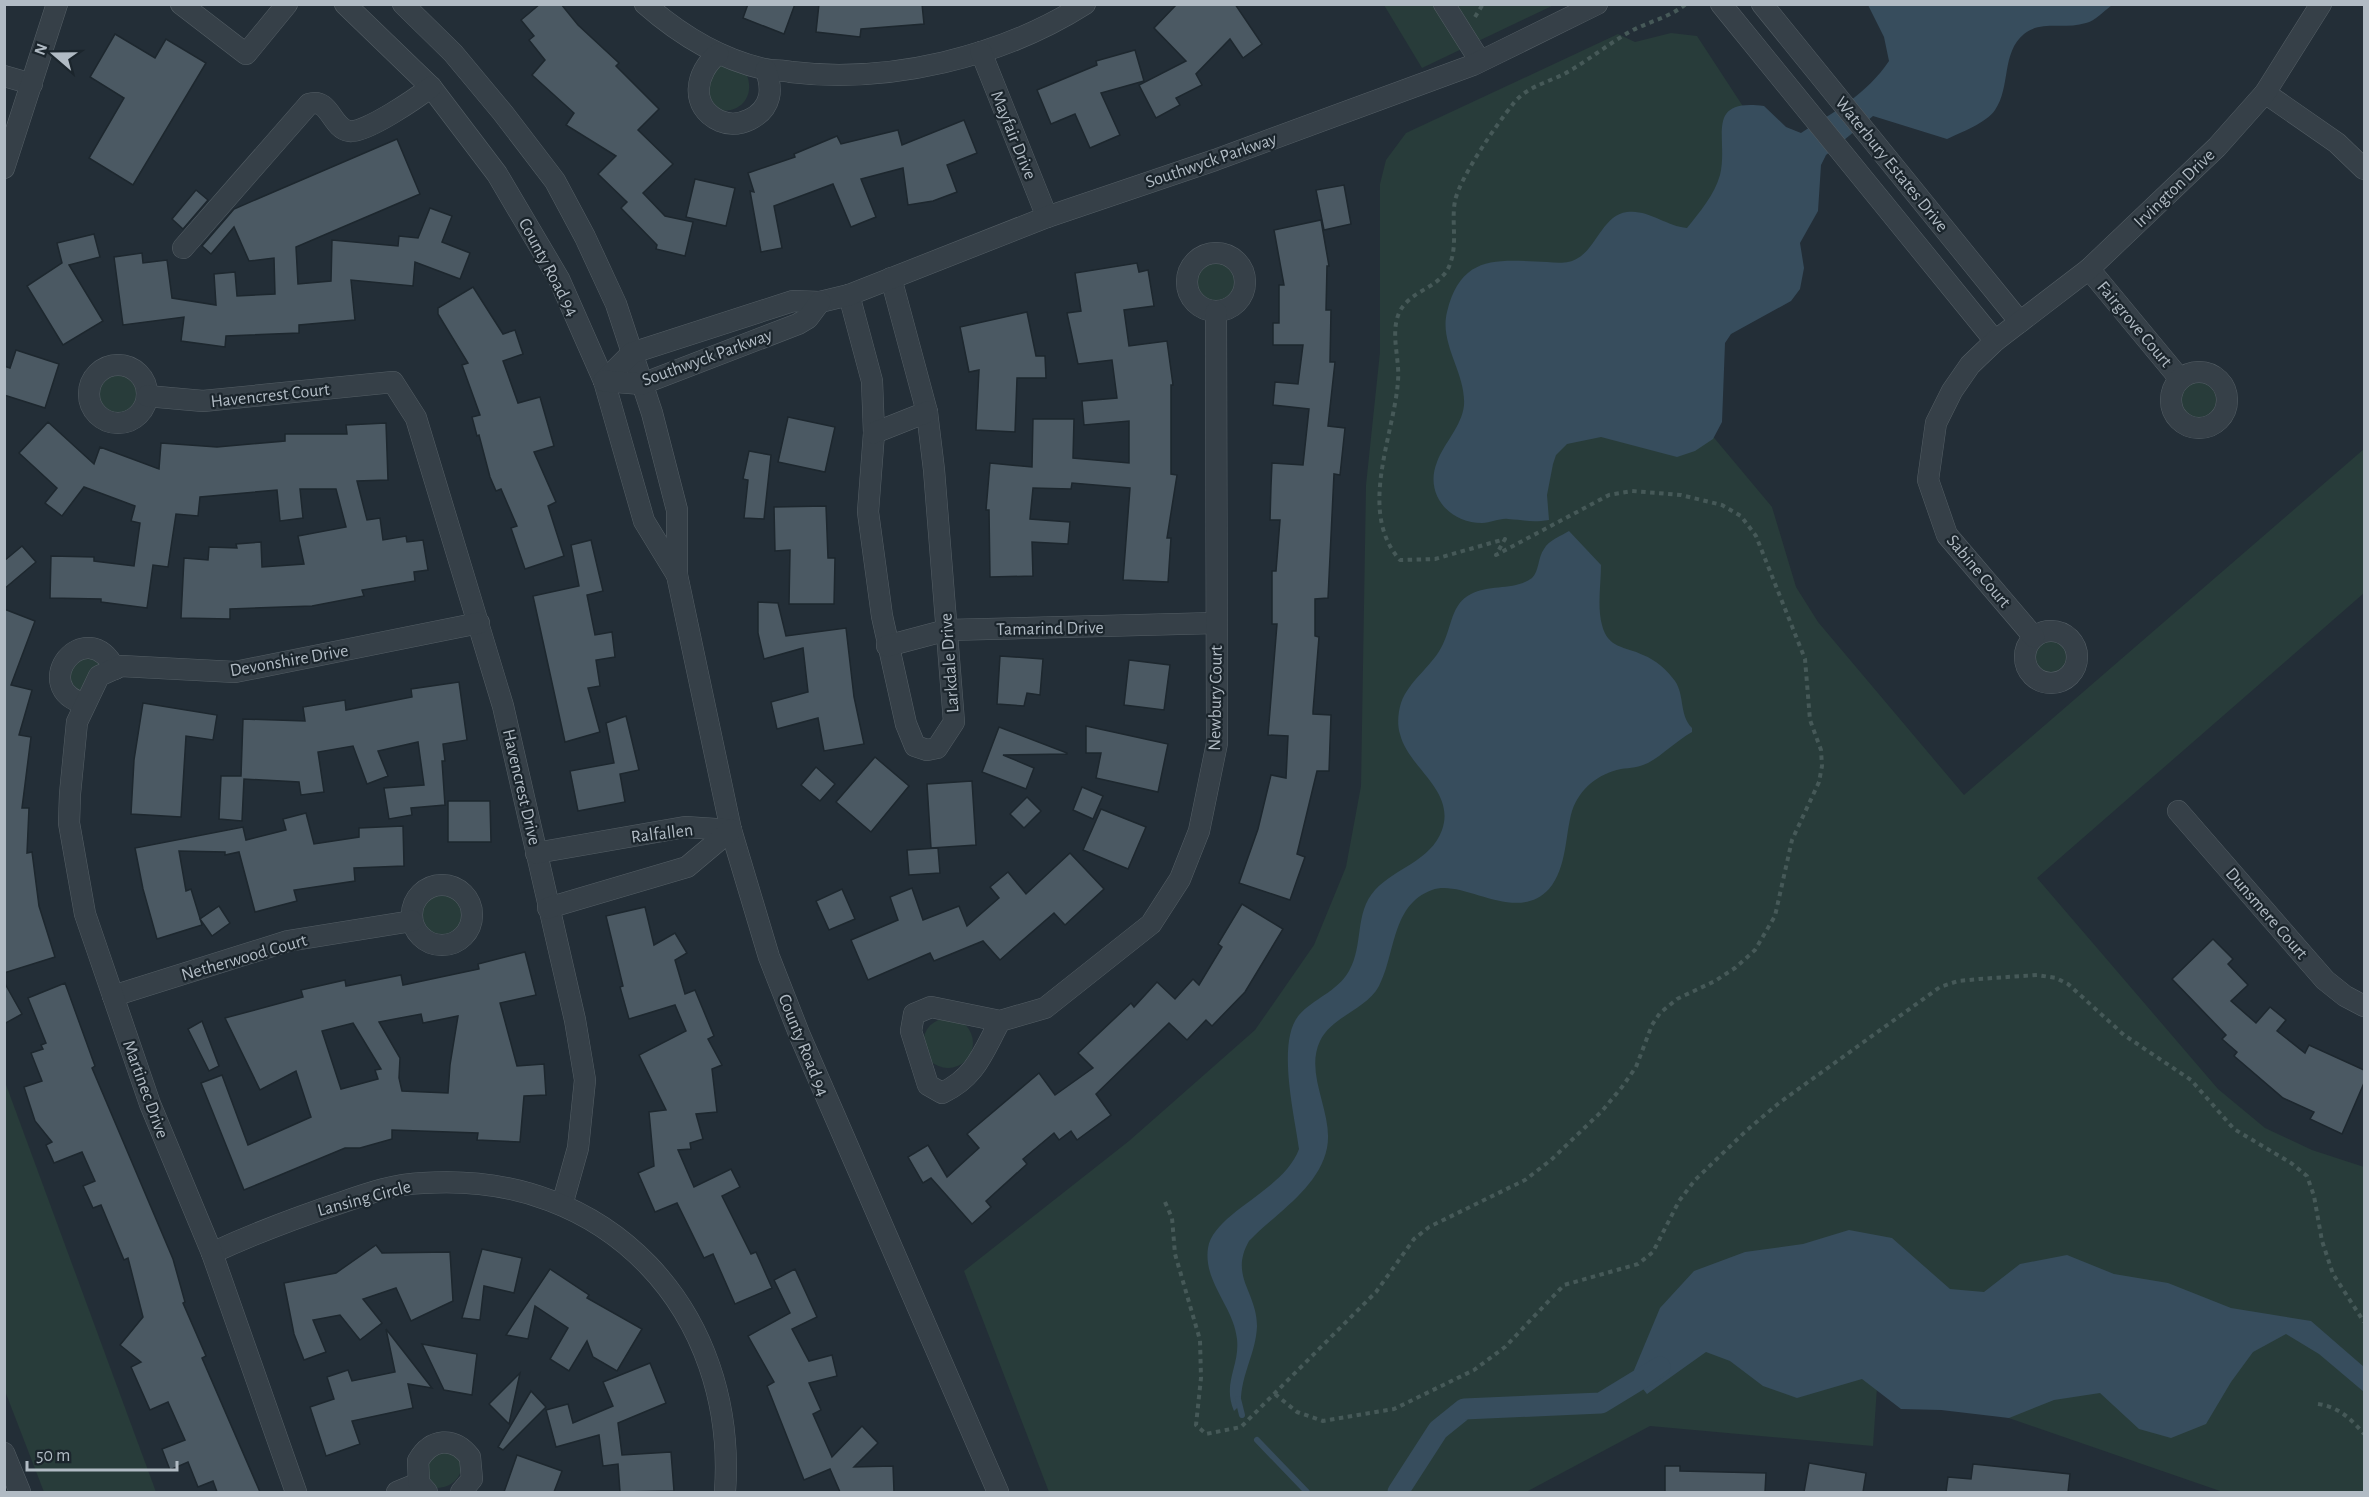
<svg xmlns="http://www.w3.org/2000/svg" width="2369" height="1497" viewBox="0 0 2369 1497" font-family="'Alegreya Sans',sans-serif">
<style>
.green{fill:#283c3a}
.water{fill:#374d5d}
.lines{fill:none;stroke-linecap:round;stroke-linejoin:round}
.stream{stroke:#374d5d;stroke-width:6}
.canal{stroke:#374d5d;stroke-width:21}
.building{fill:#4b5963;stroke:#1d272e;stroke-width:1.5;fill-rule:evenodd}
.minor-casing{stroke:#545e65;stroke-width:22}
.path{stroke:#465958;stroke-width:4;stroke-dasharray:4.5 4.5;stroke-linecap:butt}
.minor{stroke:#364048;stroke-width:21}
.labels{text-anchor:middle;stroke-width:4.5;stroke-linejoin:round;paint-order:stroke}
.street-label{font-size:18px;fill:#b1bbc4;stroke:#1b252c}
</style>
<rect width="100%" height="100%" fill="#232e37"/>
<!-- green -->
<g class="green">
<path d="M1384,5H1554L1422,68Z"/>
<path d="M1671,33L1697,36L1782,166L1654,366L1772,507L1796,587L1818,622L1964,795L2364,449V593L2037,878L2218,1089L2265,1128L2312,1150L2364,1167V1492H2223L1878,1373L1873,1446L1650,1426L1526,1492H1049L964,1271L1129,1141L1255,1030L1314,945L1346,867L1361,786L1366,485L1380,352V184L1386,160L1406,133L1618,34L1635,42Z"/>
<path d="M715,63L746,73C757,97 738,117 713,109L699,82Z"/>
<circle cx="1215" cy="280" r="25"/>
<circle cx="120" cy="394" r="25"/>
<circle cx="2196" cy="401" r="25"/>
<circle cx="2049" cy="657" r="25"/>
<path d="M96,647L104,678L77,693L56,663Z"/>
<circle cx="447" cy="912" r="25"/>
<circle cx="948" cy="1043" r="25"/>
<path d="M5,1082L156,1492H44L5,1391Z"/>
<path d="M445,1438L463,1465C459,1481 450,1488 434,1488L413,1458Z"/>
</g>
<!-- water -->
<g class="water">
<path d="M1868,5H2112C2104,11 2095,21 2086,23C2063,30 2041,20 2024,34C2001,53 2011,87 1995,110C1986,123 1962,132 1947,139L1873,116L1826,155L1821,165L1818,211L1800,243L1804,268L1800,289L1791,301L1731,334L1725,343L1722,422L1713,439L1695,451L1677,457L1601,437L1567,444L1556,455L1553,464L1547,495L1549,520C1531,523 1525,520 1508,519C1500,518 1491,523 1482,523C1449,523 1424,494 1437,462C1444,443 1462,426 1464,405C1466,373 1439,344 1447,312C1461,253 1499,260 1547,262C1558,263 1569,264 1578,258C1597,247 1603,215 1627,212C1648,209 1666,226 1687,228C1699,213 1715,194 1720,175C1729,139 1703,98 1764,106L1786,127L1801,133C1834,112 1867,94 1889,61L1884,37Z"/>
<path d="M1569,531L1601,565C1601,584 1597,607 1602,625C1608,649 1625,646 1643,655C1656,660 1667,670 1675,681C1685,696 1679,715 1692,728V732C1676,741 1664,754 1648,763C1640,767 1630,768 1621,769C1598,774 1580,788 1572,811C1565,835 1567,868 1549,889C1516,925 1463,878 1432,890C1391,905 1396,954 1379,986C1366,1010 1332,1016 1320,1041C1304,1075 1334,1113 1327,1148C1319,1188 1275,1214 1249,1241C1229,1276 1257,1292 1257,1326C1256,1354 1240,1376 1241,1404L1234,1411C1222,1383 1240,1366 1237,1339C1234,1307 1203,1282 1208,1248C1214,1212 1284,1191 1299,1149C1295,1117 1276,1042 1299,1015C1314,998 1337,992 1349,971C1364,945 1354,913 1375,890C1395,868 1431,861 1442,830C1456,790 1408,768 1400,734C1397,725 1398,712 1401,703C1409,680 1433,666 1443,644C1452,626 1451,604 1471,594C1490,584 1514,591 1532,578C1539,572 1538,557 1544,549C1549,540 1561,536 1569,531Z"/>
<path d="M1849,1230L1892,1238L1950,1289L1984,1292L2020,1264L2067,1255L2114,1274L2168,1283L2231,1308L2311,1321L2364,1367V1392L2319,1354L2286,1334L2253,1352L2231,1382L2206,1424L2171,1438L2139,1429L2100,1393L2054,1400L2009,1418L1941,1410L1901,1409L1862,1379L1797,1398L1763,1386L1730,1361L1706,1352L1647,1394L1632,1375L1660,1308L1694,1271L1745,1252L1803,1244Z"/>
</g>
<g class="lines">
<!-- stream -->
<g class="stream">
<path d="M1238,1399L1242,1415"/>
<path d="M1257,1440L1307,1492"/>
</g>
<!-- canal -->
<path class="canal" d="M1398,1492L1438,1430L1464,1409L1601,1403L1660,1367"/>
</g>
<!-- building -->
<g class="building">
<path d="M540,4H561L578,25L619,63L616,66L659,109L638,130L673,164L643,193L665,216L693,222L685,256L656,249L657,245L621,208L627,202L598,174L616,156L566,125L574,113L532,75L545,60L529,40L534,36L521,20Z"/>
<path d="M748,4H795L784,34L743,18Z"/>
<path d="M819,4H922L924,24L861,29L860,37L816,32Z"/>
<path d="M1177,4H1235L1262,44L1243,58L1230,39L1196,74L1202,85L1176,98L1180,105L1156,118L1139,85L1186,61L1154,28Z"/>
<path d="M115,34L155,58L166,39L206,63L133,185L89,158L124,98L90,77Z"/>
<path d="M1135,50L1144,81L1101,93L1120,135L1090,148L1075,114L1051,124L1037,90L1097,65L1096,61Z"/>
<path d="M964,120L977,153L947,165L957,192L933,201L908,205L903,168L861,179L876,217L851,227L833,184L774,206L782,248L761,252L750,191L754,192L748,173L795,157L794,154L837,136L841,144L898,130L902,145Z"/>
<path d="M397,139L420,194L296,247L298,284L331,281L332,240L398,246L399,236L418,238L430,208L452,216L442,242L470,253L460,279L415,262L413,286L351,280L355,320L299,325V333L226,336L225,347L181,341L184,317L123,325L114,257L142,253L143,263L167,260L172,298L216,305L214,274L235,272L237,296L275,294L274,258L249,261L234,227L211,254L202,246L234,209Z"/>
<path d="M695,179L735,188L726,226L686,217Z"/>
<path d="M1344,185L1351,224L1324,230L1316,190Z"/>
<path d="M196,190L208,200L183,229L172,219Z"/>
<path d="M1321,220L1329,266H1327L1326,310H1331L1330,362H1335L1328,426L1345,428L1340,475L1334,474L1328,598L1315,599V636L1319,637L1313,711V714L1331,715L1329,771H1317L1297,854L1305,857L1290,900L1239,883L1258,829L1271,775L1286,778L1288,736L1268,735L1277,624H1272V571H1276L1280,520H1270L1271,486L1272,463L1303,465L1309,409L1273,405L1275,382L1298,384L1303,345H1273V323H1279V285H1284L1274,230Z"/>
<path d="M94,234L100,257L69,265L103,321L63,345L27,286L62,263L57,243Z"/>
<path d="M1137,263L1139,272L1148,270L1154,306L1124,310L1129,346L1167,341L1173,385H1171V474L1177,475L1167,538H1171L1168,582L1123,580L1130,488L1072,483L1071,489L1033,488L1030,519L1070,522L1068,544L1032,542L1033,576L990,577L989,510H986L990,463L1032,467L1033,419H1074L1073,458L1129,463V421L1084,425L1082,401L1117,398L1112,360L1078,364L1067,313L1081,311L1075,273Z"/>
<path d="M473,287L503,334L515,330L523,354L503,361L518,403L540,397L554,446L534,452L556,502L548,506L564,556L525,569L511,528L517,526L501,489L496,491L490,477L479,435L477,436L472,417L480,415L462,365L468,363L438,314V308Z"/>
<path d="M1027,312L1036,356H1045L1046,378H1017L1015,432L976,430L979,370L969,372L960,327Z"/>
<path d="M16,350L59,364L45,408L4,395V366L10,368Z"/>
<path d="M788,417L835,427L825,472L778,462Z"/>
<path d="M48,422L94,464L100,447L159,469L161,443L217,447L285,441V434H347L346,425L386,423L388,480L357,481L367,520L380,518L383,540L406,536L407,542L423,540L428,570L414,572L415,581L362,590L364,596L312,606L230,609V619L181,618L184,558L208,560L209,547L237,548L236,544L261,542L262,567L304,564L298,536L346,527L336,489H300L303,518L280,521L277,490L200,497L198,516L176,514L168,567L153,565L147,608L101,602V599L50,598L51,556L94,557V561L134,566L140,523L131,521L135,506L84,487L62,516L45,503L57,488L19,453Z"/>
<path d="M749,451L771,455L764,519L744,518L748,480L743,479Z"/>
<path d="M826,506L828,558H835L834,604H789L790,550L775,551L774,507Z"/>
<path d="M591,540L603,591L587,595L595,635L612,632L615,657L596,660L600,686L588,688L600,732L565,742L533,596L579,586L571,545Z"/>
<path d="M22,546L36,562L4,589V561Z"/>
<path d="M758,602L778,603L786,636L846,628L854,697L864,744L824,751L818,718L777,729L771,702L808,692L803,648L764,659L758,633Z"/>
<path d="M4,609L35,621L11,685L32,690L19,735L31,737L22,808H29L27,853L32,852L39,906L55,957L4,973Z"/>
<path d="M1000,656L1043,659L1040,695L1027,693L1024,706L997,704Z"/>
<path d="M1129,660L1170,665L1164,710L1124,705Z"/>
<path d="M459,682L467,740L443,744L445,761H442L445,805L411,808L412,815L389,819L384,788L424,785L418,742L378,751L388,776L367,784L353,746L318,752L324,792L301,795L299,782L244,779L242,821L219,819L221,776H241L243,719L305,721L303,707L345,700L346,710L412,697L411,689Z"/>
<path d="M143,703L217,715L213,740L186,736L181,817L131,814L134,760Z"/>
<path d="M626,716L639,770L620,774L625,802L578,811L570,771L614,763L606,723Z"/>
<path d="M1086,726L1168,744L1158,792L1096,778L1101,753H1086Z"/>
<path d="M999,727L1067,753V754L1003,755L1034,768L1026,789L982,772Z"/>
<path d="M875,757L909,786L871,832L836,802Z"/>
<path d="M816,767L835,784L820,801L801,785Z"/>
<path d="M972,781L976,845L931,848L927,784Z"/>
<path d="M1082,787L1103,796L1093,819L1073,810Z"/>
<path d="M1027,797L1041,811L1024,828L1010,814Z"/>
<path d="M448,801H490L491,842H448Z"/>
<path d="M1101,809L1146,827L1128,869L1083,850Z"/>
<path d="M306,813L314,844L359,837V828L403,826L404,866L354,868L355,881L294,890L297,901L255,912L239,852L225,855V852L179,851L186,891L191,889L202,925L157,939L143,889L135,848L243,827L246,840L286,830L283,819Z"/>
<path d="M938,848L940,873L909,875L907,850Z"/>
<path d="M1070,853L1104,889L1065,925L1054,913L1000,960L983,941L934,961L930,953L868,980L851,940L898,920L890,897L912,888L923,920L959,906L967,926L999,898L990,887L1008,872L1026,894Z"/>
<path d="M842,889L855,919L829,930L816,901Z"/>
<path d="M1242,904L1283,929L1245,992L1212,1026L1206,1020L1187,1040L1169,1023L1096,1094L1111,1115L1077,1140L1071,1131L1059,1140L1054,1133L1023,1159L1027,1164L986,1201L991,1207L972,1224L931,1178L923,1183L908,1157L928,1145L947,1177L979,1148L967,1134L1039,1073L1055,1095L1093,1068L1078,1053L1131,1003L1134,1007L1157,982L1175,999L1193,979L1199,985L1222,947L1218,944Z"/>
<path d="M219,906L230,923L212,936L200,919Z"/>
<path d="M645,907L654,945L675,933L687,953L675,960L685,994L695,990L714,1036L708,1039L722,1065L712,1069L717,1112L696,1114L703,1139L690,1143L691,1149L678,1150L694,1187L731,1169L740,1187L722,1196L751,1254L756,1252L772,1288L735,1304L713,1254L704,1258L677,1203L655,1212L638,1173L654,1166L649,1112L666,1110L639,1055L686,1031L675,1005L629,1019L620,987L623,986L606,916Z"/>
<path d="M2213,939L2233,959L2228,964L2248,985L2231,1001L2256,1023L2270,1007L2286,1020L2277,1031L2305,1053L2309,1045L2364,1070V1083L2342,1134L2310,1119L2314,1112L2283,1098L2234,1056L2237,1052L2222,1039L2226,1035L2172,979Z"/>
<path d="M525,952L536,995L500,1003L517,1066L544,1064L546,1095L524,1096L520,1142L477,1140L478,1133L392,1130V1139L360,1148H345L244,1190L201,1083L222,1075L248,1145L311,1117L296,1071L260,1090L225,1018L303,997L301,990L345,980L346,986L401,975L403,985L479,969L478,964ZM421,1014L423,1023L458,1016L450,1065L448,1093L402,1091L399,1078L400,1058L379,1022ZM353,1023L381,1069L375,1070L378,1079L341,1089L322,1031Z"/>
<path d="M4,982L22,1014L4,1024Z"/>
<path d="M65,983L95,1066L92,1068L173,1259L185,1302L183,1303L206,1356L202,1358L260,1492H217L213,1481L198,1487L188,1462L170,1470L162,1449L185,1440L168,1402L150,1410L131,1367L141,1362L120,1345L143,1317L128,1258L124,1260L101,1205L93,1208L83,1186L95,1181L82,1152L54,1163L46,1145L52,1142L35,1121L24,1087L42,1081L31,1053L43,1049L41,1045L46,1043L28,998Z"/>
<path d="M202,1021L219,1066L209,1071L188,1029Z"/>
<path d="M376,1245L382,1253L450,1252L453,1301L411,1321L396,1288L363,1299L382,1323L360,1340L340,1315L313,1320L326,1352L304,1360L294,1334L284,1283L336,1273Z"/>
<path d="M482,1249L522,1258L514,1293L484,1286L480,1320L462,1318Z"/>
<path d="M550,1269L589,1295L587,1298L642,1329L617,1371L593,1357L587,1341L569,1371L550,1359L568,1328L535,1306L528,1339L506,1335Z"/>
<path d="M795,1269L817,1317L792,1329L809,1361L832,1355L837,1376L809,1383L821,1410L813,1414L832,1457L862,1426L878,1443L854,1467L893,1466L894,1492H840L830,1469L804,1480L767,1386L774,1382L748,1336L790,1313L774,1280Z"/>
<path d="M386,1329L432,1388L408,1384L413,1408L352,1421L360,1444L326,1456L310,1407L334,1399L327,1377L348,1370L352,1381L395,1372Z"/>
<path d="M422,1344L477,1354L472,1395L444,1390Z"/>
<path d="M650,1363L666,1403L618,1423L622,1455L671,1452L674,1491L620,1492L618,1464L603,1466L599,1435L556,1447L546,1410L568,1404L573,1423L613,1406L603,1382Z"/>
<path d="M520,1373L509,1424L489,1404Z"/>
<path d="M531,1391L546,1407L503,1450L498,1447Z"/>
<path d="M517,1455L562,1471L554,1492H504Z"/>
<path d="M1809,1463L1866,1473L1863,1492H1804Z"/>
<path d="M1973,1464L2070,1474L2068,1492H1946L1948,1477L1971,1479Z"/>
<path d="M1665,1466H1680V1471L1766,1473L1765,1492H1665Z"/>
</g>
<g class="lines">
<!-- minor casing -->
<g class="minor-casing">
<g id="minor">
<path d="M181,4L246,54L287,4"/>
<path d="M345,4L431,87L497,174L559,279L604,381L644,521L677,575"/>
<path d="M403,4L453,53L503,113L555,181L585,237L616,304L652,413L677,510V575L731,830L769,957L800,1036L998,1492"/>
<path d="M645,4C679,34 720,59 764,69C773,71 783,70 791,72C889,84 1002,57 1085,4"/>
<path d="M1444,4L1480,61"/>
<path d="M1721,4L1995,341"/>
<path d="M1762,4L2020,322"/>
<path d="M981,52L1047,217"/>
<path d="M718,54C695,72 689,107 720,121C739,129 764,117 769,97C771,88 769,79 766,70"/>
<path d="M4,76L32,84"/>
<path d="M2265,93L2337,143L2364,169"/>
<path d="M4,168L57,4"/>
<path d="M183,248L309,104C330,97 331,128 349,131C365,134 418,97 431,87"/>
<circle cx="1216" cy="282" r="29"/>
<path d="M2089,269L2180,379"/>
<path d="M849,295L872,381L874,433L868,512L882,616L906,724L915,746L927,750L937,748L954,722L934,470L927,412L891,278"/>
<circle cx="118" cy="394" r="29"/>
<circle cx="2199" cy="400" r="28"/>
<path d="M604,381L632,353L793,301L820,302L849,295L1047,217L1215,160L1473,65L1597,4"/>
<path d="M604,381L642,384L798,324L808,318L820,302"/>
<path d="M147,396L203,401L393,382L416,418L503,706L575,1020L585,1080L578,1148L562,1205"/>
<path d="M874,433L927,412"/>
<circle cx="2051" cy="657" r="26"/>
<path d="M2034,637L1947,535L1928,480L1936,423L1952,391L1970,365L1995,341L2089,269L2217,147L2265,93L2321,4"/>
<path d="M887,646L947,630L1216,623"/>
<path d="M85,704C26,687 86,612 115,669"/>
<path d="M2178,811L2325,980L2345,996L2364,1006"/>
<path d="M536,853L685,827L731,830"/>
<circle cx="442" cy="915" r="30"/>
<path d="M548,908L687,867L731,830"/>
<path d="M113,996L288,941L412,921"/>
<path d="M1000,1021C983,1052 976,1077 942,1093L928,1085L911,1031L914,1014L931,1007L1000,1021L1045,1008L1151,924L1180,879L1199,831L1217,743L1216,312"/>
<path d="M212,1253C255,1233 298,1217 343,1202C369,1193 395,1184 423,1183C607,1170 738,1311 725,1492"/>
<path d="M4,1453L20,1492"/>
<path d="M296,1492L212,1253L150,1104L85,914L69,823L70,794L77,722L99,676L121,666L235,672L479,623"/>
<path d="M397,1492L419,1483"/>
<path d="M427,1492L419,1483L418,1461C431,1438 454,1436 470,1457L472,1479L461,1492"/>
</g>
</g>
<!-- path -->
<g class="path">
<path d="M1475,17L1483,4"/>
<path d="M1165,1202L1172,1218L1175,1254L1200,1340L1201,1378L1196,1425L1206,1434L1241,1427L1376,1292L1414,1239L1429,1227L1525,1180L1551,1160L1602,1111L1622,1087L1636,1067L1652,1025L1660,1013L1677,999L1715,981L1735,968L1755,950L1775,916L1792,840L1819,782L1822,766L1821,750L1810,720L1805,659L1756,536L1741,516L1722,505L1681,495L1632,491L1609,495L1496,555L1505,539L1435,559L1400,560C1357,512 1394,436 1398,381C1400,359 1390,334 1399,313C1409,290 1442,288 1450,264C1458,243 1451,222 1455,201C1460,177 1497,124 1513,104C1526,87 1546,83 1564,74C1588,61 1609,43 1633,30C1651,21 1670,17 1686,4"/>
<path d="M1275,1394L1297,1412L1323,1421L1394,1409L1474,1370L1505,1347L1564,1285L1638,1264L1653,1252L1679,1201L1695,1180L1747,1130L1779,1103L1940,987L1958,981L1979,979L2037,975L2056,978L2068,984L2124,1035L2191,1080L2234,1129L2291,1163L2307,1176L2314,1196L2322,1241L2333,1274L2364,1322"/>
<path d="M2318,1404C2339,1407 2351,1419 2364,1434"/>
</g>
<!-- minor -->
<use href="#minor" class="minor"/>
</g>
<g class="labels">
<!-- street labels -->
<g class="street-label">
<text transform="translate(1014 135) rotate(68)" y="6">Mayfair Drive</text>
<text transform="translate(1211 160) rotate(-19)" y="6">Southwyck Parkway</text>
<text transform="translate(1892 164) rotate(51)" y="6">Waterbury Estates Drive</text>
<text transform="translate(2174 188) rotate(-44)" y="6">Irvington Drive</text>
<text transform="translate(549 267) rotate(62)" y="6">County Road 94</text>
<text transform="translate(2135 324) rotate(50)" y="6">Fairgrove Court</text>
<text transform="translate(707 357) rotate(-20)" y="6">Southwyck Parkway</text>
<text transform="translate(270 395) rotate(-6)" y="6">Havencrest Court</text>
<text transform="translate(1979 571) rotate(50)" y="6">Sabine Court</text>
<text transform="translate(1050 628) rotate(-1)" y="6">Tamarind Drive</text>
<text transform="translate(289 660) rotate(-10)" y="6">Devonshire Drive</text>
<text transform="translate(949 663) rotate(-94)" y="6">Larkdale Drive</text>
<text transform="translate(1215 698) rotate(-89)" y="6">Newbury Court</text>
<text transform="translate(522 787) rotate(77)" y="6">Havencrest Drive</text>
<text transform="translate(662 833) rotate(-7)" y="6">Ralfallen</text>
<text transform="translate(2267 913) rotate(49)" y="6">Dunsmere Court</text>
<text transform="translate(244 957) rotate(-16)" y="6">Netherwood Court</text>
<text transform="translate(804 1045) rotate(68)" y="6">County Road 94</text>
<text transform="translate(146 1089) rotate(70)" y="6">Martinec Drive</text>
<text transform="translate(364 1198) rotate(-15)" y="6">Lansing Circle</text>
</g>
</g>
<!-- border -->
<rect width="2369" height="1497" fill="none" stroke="#b1bbc4" stroke-width="12"/>
<!-- north arrow -->
<g transform="translate(54 54) rotate(290)" stroke="#1b252c" stroke-width="4.5" paint-order="stroke">
<path d="M0-4.5L10 22L0 15L-10 22Z" fill="#b1bbc4"/>
<text y="-9" font-size="16" font-weight="bold" text-anchor="middle" fill="#b1bbc4">N</text>
</g>
<!-- scale -->
<path d="M27 1461v9h150v-9" fill="none" stroke="#b1bbc4" stroke-width="3"/>
<text x="36" y="1461" font-size="18" fill="#b1bbc4" stroke="#1b252c" stroke-width="4.5" paint-order="stroke">50 m</text>
</svg>
